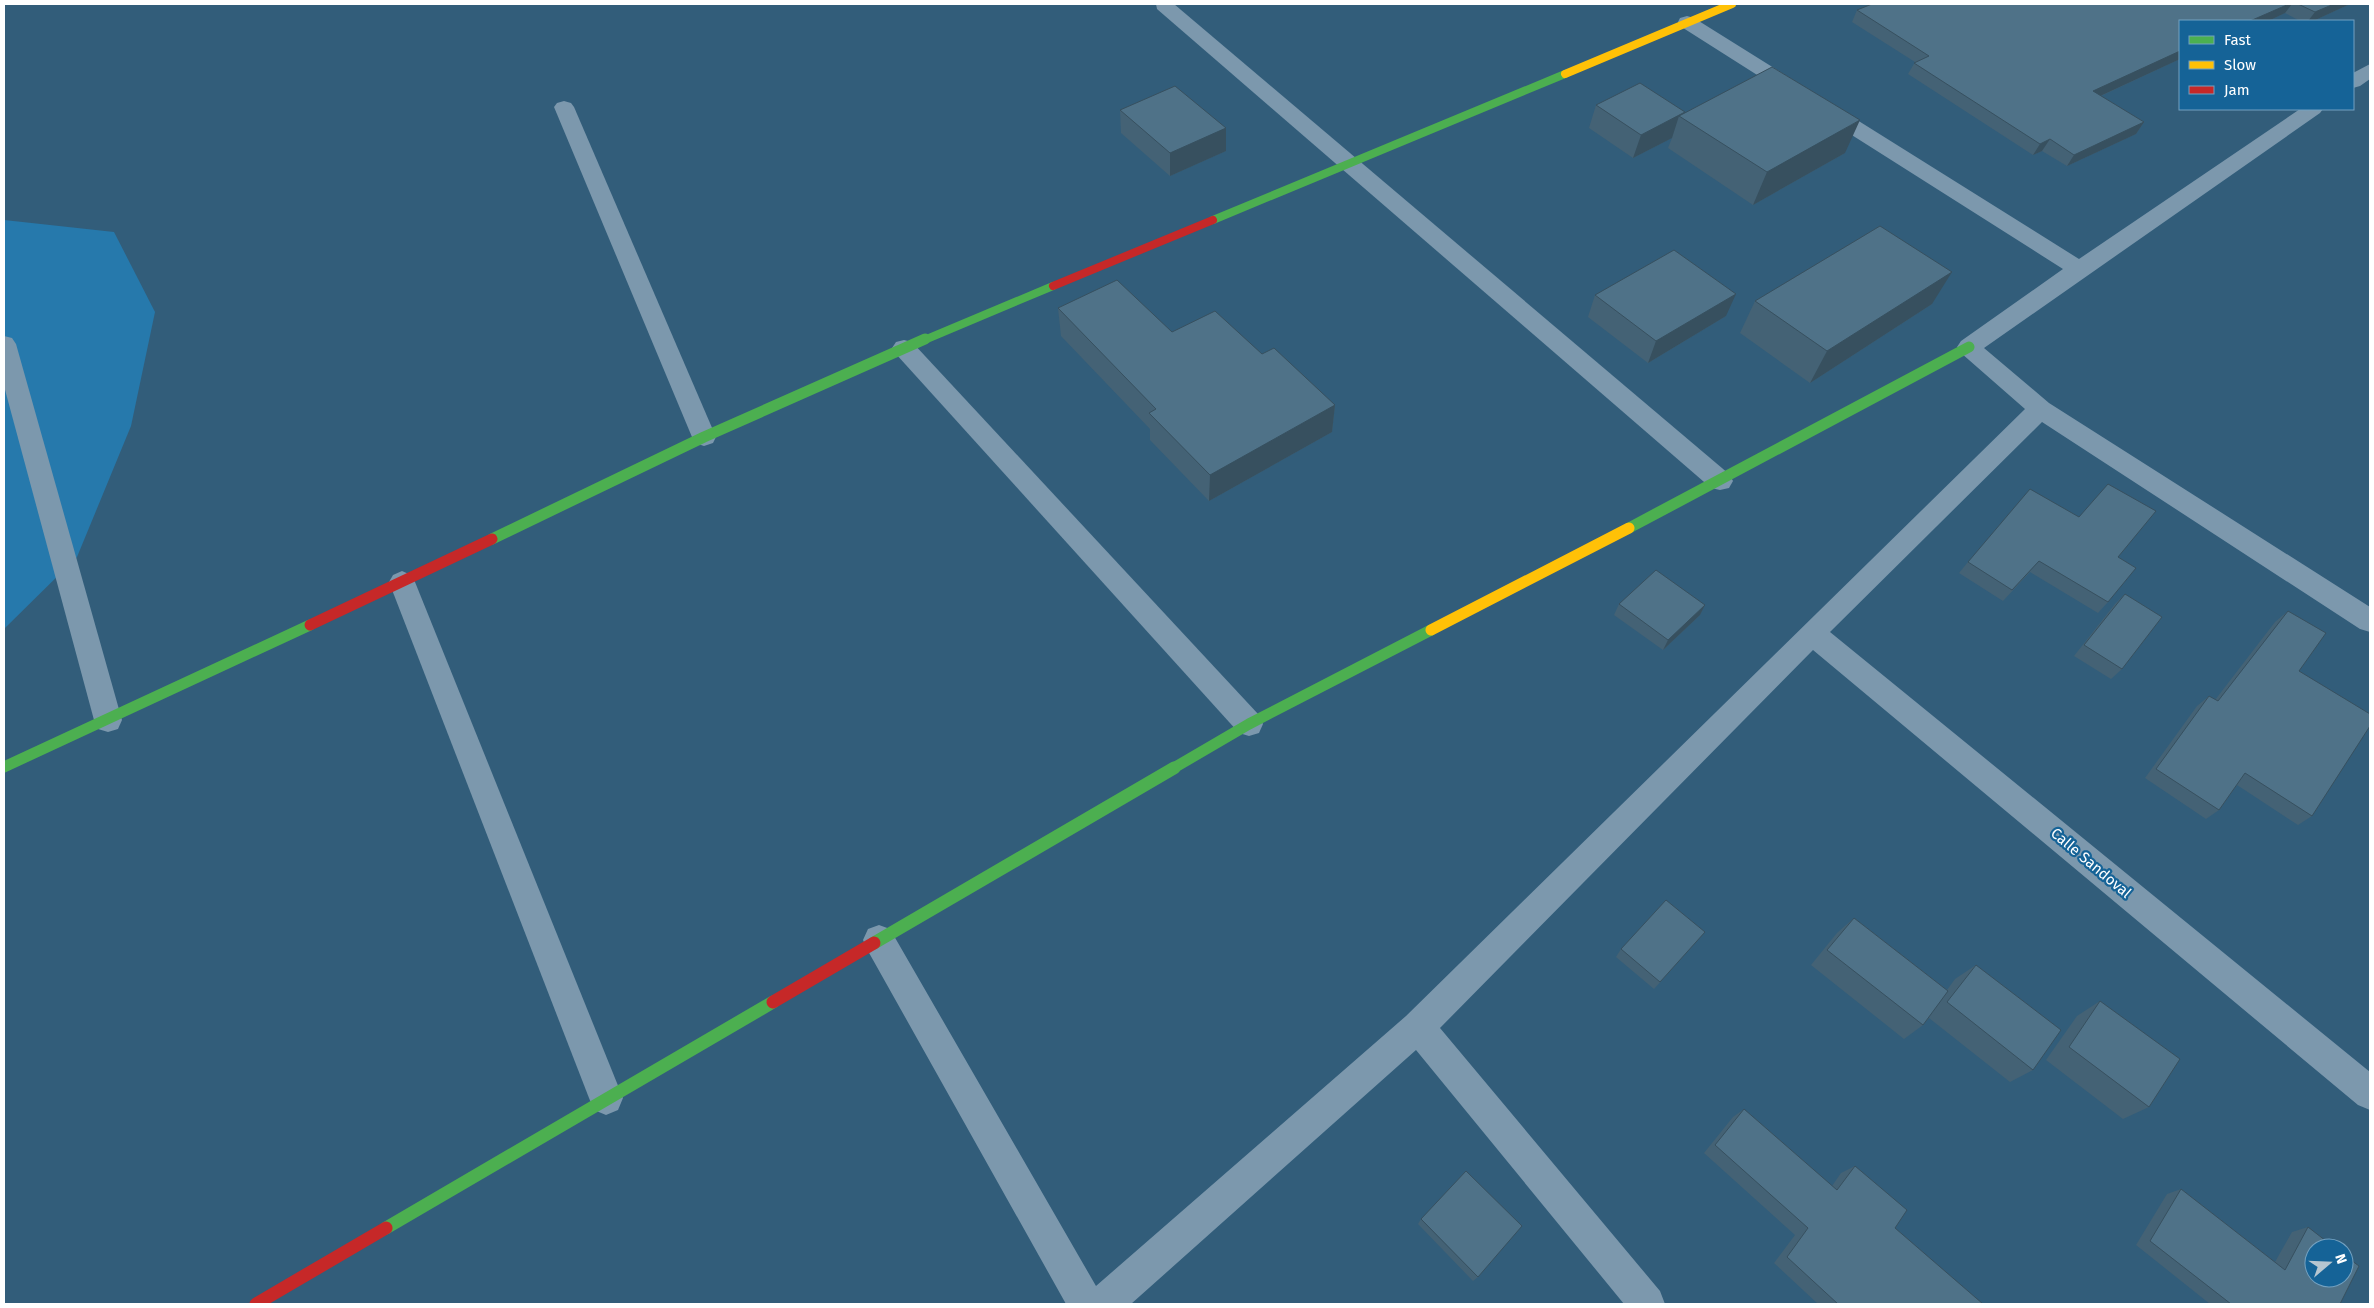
<svg xmlns="http://www.w3.org/2000/svg" width="2374" height="1308" viewBox="0 0 2374 1308" font-family="'Fira Sans',sans-serif">
<style>
.green{fill:#2679ac}
.lines{fill:none;stroke-linecap:round;stroke-linejoin:round}
.street{fill:#7c98ad;fill-rule:evenodd}
.fast-far2{stroke:#4caf50;stroke-width:8}
.fast-far1{stroke:#4caf50;stroke-width:11}
.fast{stroke:#4caf50;stroke-width:13}
.slow-far1{stroke:#ffc107;stroke-width:8}
.slow{stroke:#ffc107;stroke-width:11}
.jam-far2{stroke:#c62828;stroke-width:8}
.jam-far1{stroke:#c62828;stroke-width:11}
.jam{stroke:#c62828;stroke-width:13}
.wall{fill:#446275}
.shaded-wall{fill:#37505f}
.building{fill:#4f7288;stroke:#37505f}
.labels{text-anchor:middle;stroke-width:4.5;stroke-linejoin:round;paint-order:stroke}
.street-label{font-size:15px;fill:#fff;stroke:#156397}
</style>
<rect width="100%" height="100%" fill="#325d7a"/>
<!-- green -->
<path class="green" d="M4,220L114,232L155,312L131,426L77,557L4,629Z"/>
<g class="lines">
<!-- street -->
<g class="street">
<path d="M1156,4H1174L1729,474L1733,481L1729,488L1720,490L1711,488L1157,9Z"/>
<path d="M1687,16L1694,18L2079,259L2300,109H2323L2320,113L1984,348L2049,403L2370,607V632L2360,629L2042,422L1830,632L2370,1072V1110L2358,1105L1813,650L1440,1028L1660,1291L1665,1304H1624L1416,1050L1131,1304H1066L868,951L863,940L868,929L879,925L890,929L1096,1286L1406,1016L2025,409L1961,353L1957,347L1961,341L2063,269L1680,26L1678,22L1680,18Z"/>
<path d="M2370,64V79L2360,86L2353,88V73Z"/>
<path d="M564,101L571,103L574,107L716,437L713,443L704,446L695,443L692,437L554,107L557,103Z"/>
<path d="M4,336L12,338L16,344L122,720L118,729L108,732L98,729L94,720L4,386Z"/>
<path d="M904,340L912,342L1259,715L1263,724L1259,733L1249,736L1239,733L896,354L892,348L896,342Z"/>
<path d="M402,571L411,575L415,582L623,1098L618,1110L606,1115L594,1110L589,1098L389,582L393,575Z"/>
</g>
<!-- fast-far2 -->
<g class="fast-far2">
<path d="M1213,220L1565,74"/>
<path d="M922,341L1053,286"/>
</g>
<!-- fast-far1 -->
<g class="fast-far1">
<path d="M1629,528L1969,347"/>
<path d="M492,539L704,437L925,339"/>
<path d="M4,767L310,625"/>
<path d="M1172,769L1249,724L1431,630"/>
</g>
<!-- fast -->
<g class="fast">
<path d="M874,943L1174,768"/>
<path d="M386,1228L773,1002"/>
</g>
<!-- slow-far1 -->
<path class="slow-far1" d="M1565,74L1732,4"/>
<!-- slow -->
<path class="slow" d="M1431,630L1629,528"/>
<!-- jam-far2 -->
<path class="jam-far2" d="M1053,286L1213,220"/>
<!-- jam-far1 -->
<path class="jam-far1" d="M310,625L492,539"/>
<!-- jam -->
<g class="jam">
<path d="M773,1002L874,943"/>
<path d="M256,1304L386,1228"/>
</g>
</g>
<!-- wall -->
<g class="wall">
<path d="M1872,4H2350L2313,21H2300L2285,13L2268,21H2180V59L2101,96L2144,122L2136,134L2067,166L2042,151L2033,155L1908,74L1915,62L1852,22L1857,10Z"/>
<path d="M1596,105L1685,113L1845,153L1753,205L1668,148L1672,138L1633,158L1589,128Z"/>
<path d="M1120,110L1226,151L1170,176L1121,133Z"/>
<path d="M1595,295L1726,316L1648,363L1588,317Z"/>
<path d="M1755,301L1932,304L1810,383L1740,333Z"/>
<path d="M1058,308L1172,332L1262,354L1335,405L1332,432L1209,501L1150,440V429L1061,336Z"/>
<path d="M2118,557L2108,602L2098,613L2030,572L2003,601L1959,573L1968,562Z"/>
<path d="M2125,594L2122,669L2111,679L2074,656L2115,604Z"/>
<path d="M1619,604L1705,605L1700,615L1663,650L1614,615Z"/>
<path d="M2288,611L2299,671L2312,816L2298,825L2237,785L2219,810L2206,819L2145,778L2197,706L2209,696L2215,700L2275,622Z"/>
<path d="M1854,918L1947,990L1955,979L1976,965L2033,1070L2010,1082L1929,1018L1923,1025L1904,1039L1811,965L1837,933Z"/>
<path d="M1705,932L1654,989L1616,957L1621,949Z"/>
<path d="M2100,1001L2149,1107L2123,1119L2046,1060L2077,1016Z"/>
<path d="M1744,1109L1832,1186L1841,1173L1855,1166L1895,1228L1983,1304H1818L1774,1263L1795,1235L1704,1153L1733,1117Z"/>
<path d="M2181,1189L2275,1262L2292,1232L2308,1227L2340,1304H2210L2136,1245L2167,1194Z"/>
<path d="M1421,1219L1478,1277L1473,1281L1418,1224Z"/>
</g>
<!-- shaded-wall -->
<g class="shaded-wall">
<path d="M2289,4H2292L2285,13L2268,21H2250Z"/>
<path d="M2334,4H2350L2313,21H2308L2315,12Z"/>
<path d="M2180,51V59L2085,103L2093,91Z"/>
<path d="M1685,112L1679,116L1672,138L1633,158L1641,135Z"/>
<path d="M1860,120L1845,153L1753,205L1767,172Z"/>
<path d="M2144,122L2136,134L2067,166L2074,155Z"/>
<path d="M1226,128V151L1170,176V153Z"/>
<path d="M2050,139L2042,151L2033,155L2040,144Z"/>
<path d="M1952,272L1932,304L1810,383L1827,351Z"/>
<path d="M1736,294L1726,316L1648,363L1656,341Z"/>
<path d="M1335,405L1332,432L1209,501L1210,475Z"/>
<path d="M1705,605L1700,615L1663,650L1668,640Z"/>
</g>
<!-- building -->
<g class="building">
<path d="M1872,4H2289L2250,21H2180V51L2093,91L2144,122L2074,155L2050,139L2040,144L1914,63L1929,56L1857,10Z"/>
<path d="M2298,4H2334L2315,12Z"/>
<path d="M1772,67L1860,120L1767,172L1679,116Z"/>
<path d="M1640,83L1685,112L1641,135L1596,105Z"/>
<path d="M1175,86L1226,128L1170,153L1120,110Z"/>
<path d="M1880,226L1952,272L1827,351L1755,301Z"/>
<path d="M1674,250L1736,294L1656,341L1595,295Z"/>
<path d="M1117,280L1172,332L1215,311L1262,354L1274,348L1335,405L1210,475L1149,413L1156,409L1058,308Z"/>
<path d="M2108,484L2156,511L2118,557L2136,568L2108,602L2039,561L2012,590L1968,562L2030,489L2079,517Z"/>
<path d="M1656,570L1705,605L1668,640L1619,604Z"/>
<path d="M2125,594L2162,617L2122,669L2084,645Z"/>
<path d="M2288,611L2326,633L2299,671L2370,714V726L2312,816L2245,773L2219,810L2156,769L2209,696L2218,701Z"/>
<path d="M1666,900L1705,932L1660,982L1621,949Z"/>
<path d="M1854,918L1948,991L1923,1025L1827,950Z"/>
<path d="M1976,965L2061,1030L2033,1070L1947,1002Z"/>
<path d="M2100,1001L2180,1059L2149,1107L2069,1047Z"/>
<path d="M1744,1109L1837,1190L1855,1166L1907,1210L1895,1228L1983,1304H1838L1787,1257L1808,1228L1715,1145Z"/>
<path d="M1466,1171L1522,1226L1478,1277L1421,1219Z"/>
<path d="M2181,1189L2285,1270L2308,1227L2335,1248H2314V1278H2344V1255L2359,1266L2340,1304H2231L2150,1241Z"/>
</g>
<g class="labels">
<!-- street labels -->
<g class="street-label">
<text transform="translate(2091 863) rotate(40)" y="5">Calle Sandoval</text>
</g>
</g>
<!-- border -->
<rect width="2374" height="1308" fill="none" stroke="#ffffff" stroke-width="10"/>
<!-- legend -->
<rect x="2179" y="20" width="175" height="90" fill="#156397" stroke="#73a1c1"/>
<rect x="2189" y="36" width="25" height="8" fill="#4caf50" stroke="#73a1c1"/>
<text x="2224" y="45" font-size="15" fill="#ffffff">Fast</text>
<rect x="2189" y="61" width="25" height="8" fill="#ffc107" stroke="#73a1c1"/>
<text x="2224" y="70" font-size="15" fill="#ffffff">Slow</text>
<rect x="2189" y="86" width="25" height="8" fill="#c62828" stroke="#73a1c1"/>
<text x="2224" y="95" font-size="15" fill="#ffffff">Jam</text>
<!-- north arrow -->
<g transform="translate(2329 1263) rotate(71)"><circle r="24" fill="#156397" stroke="#73a1c1"/>
<path d="M0-4L9 19L0 12L-9 19Z" fill="#b7c6d0"/>
<text y="-8" font-size="14" font-weight="bold" text-anchor="middle" fill="#ffffff">N</text>
</g>
</svg>
